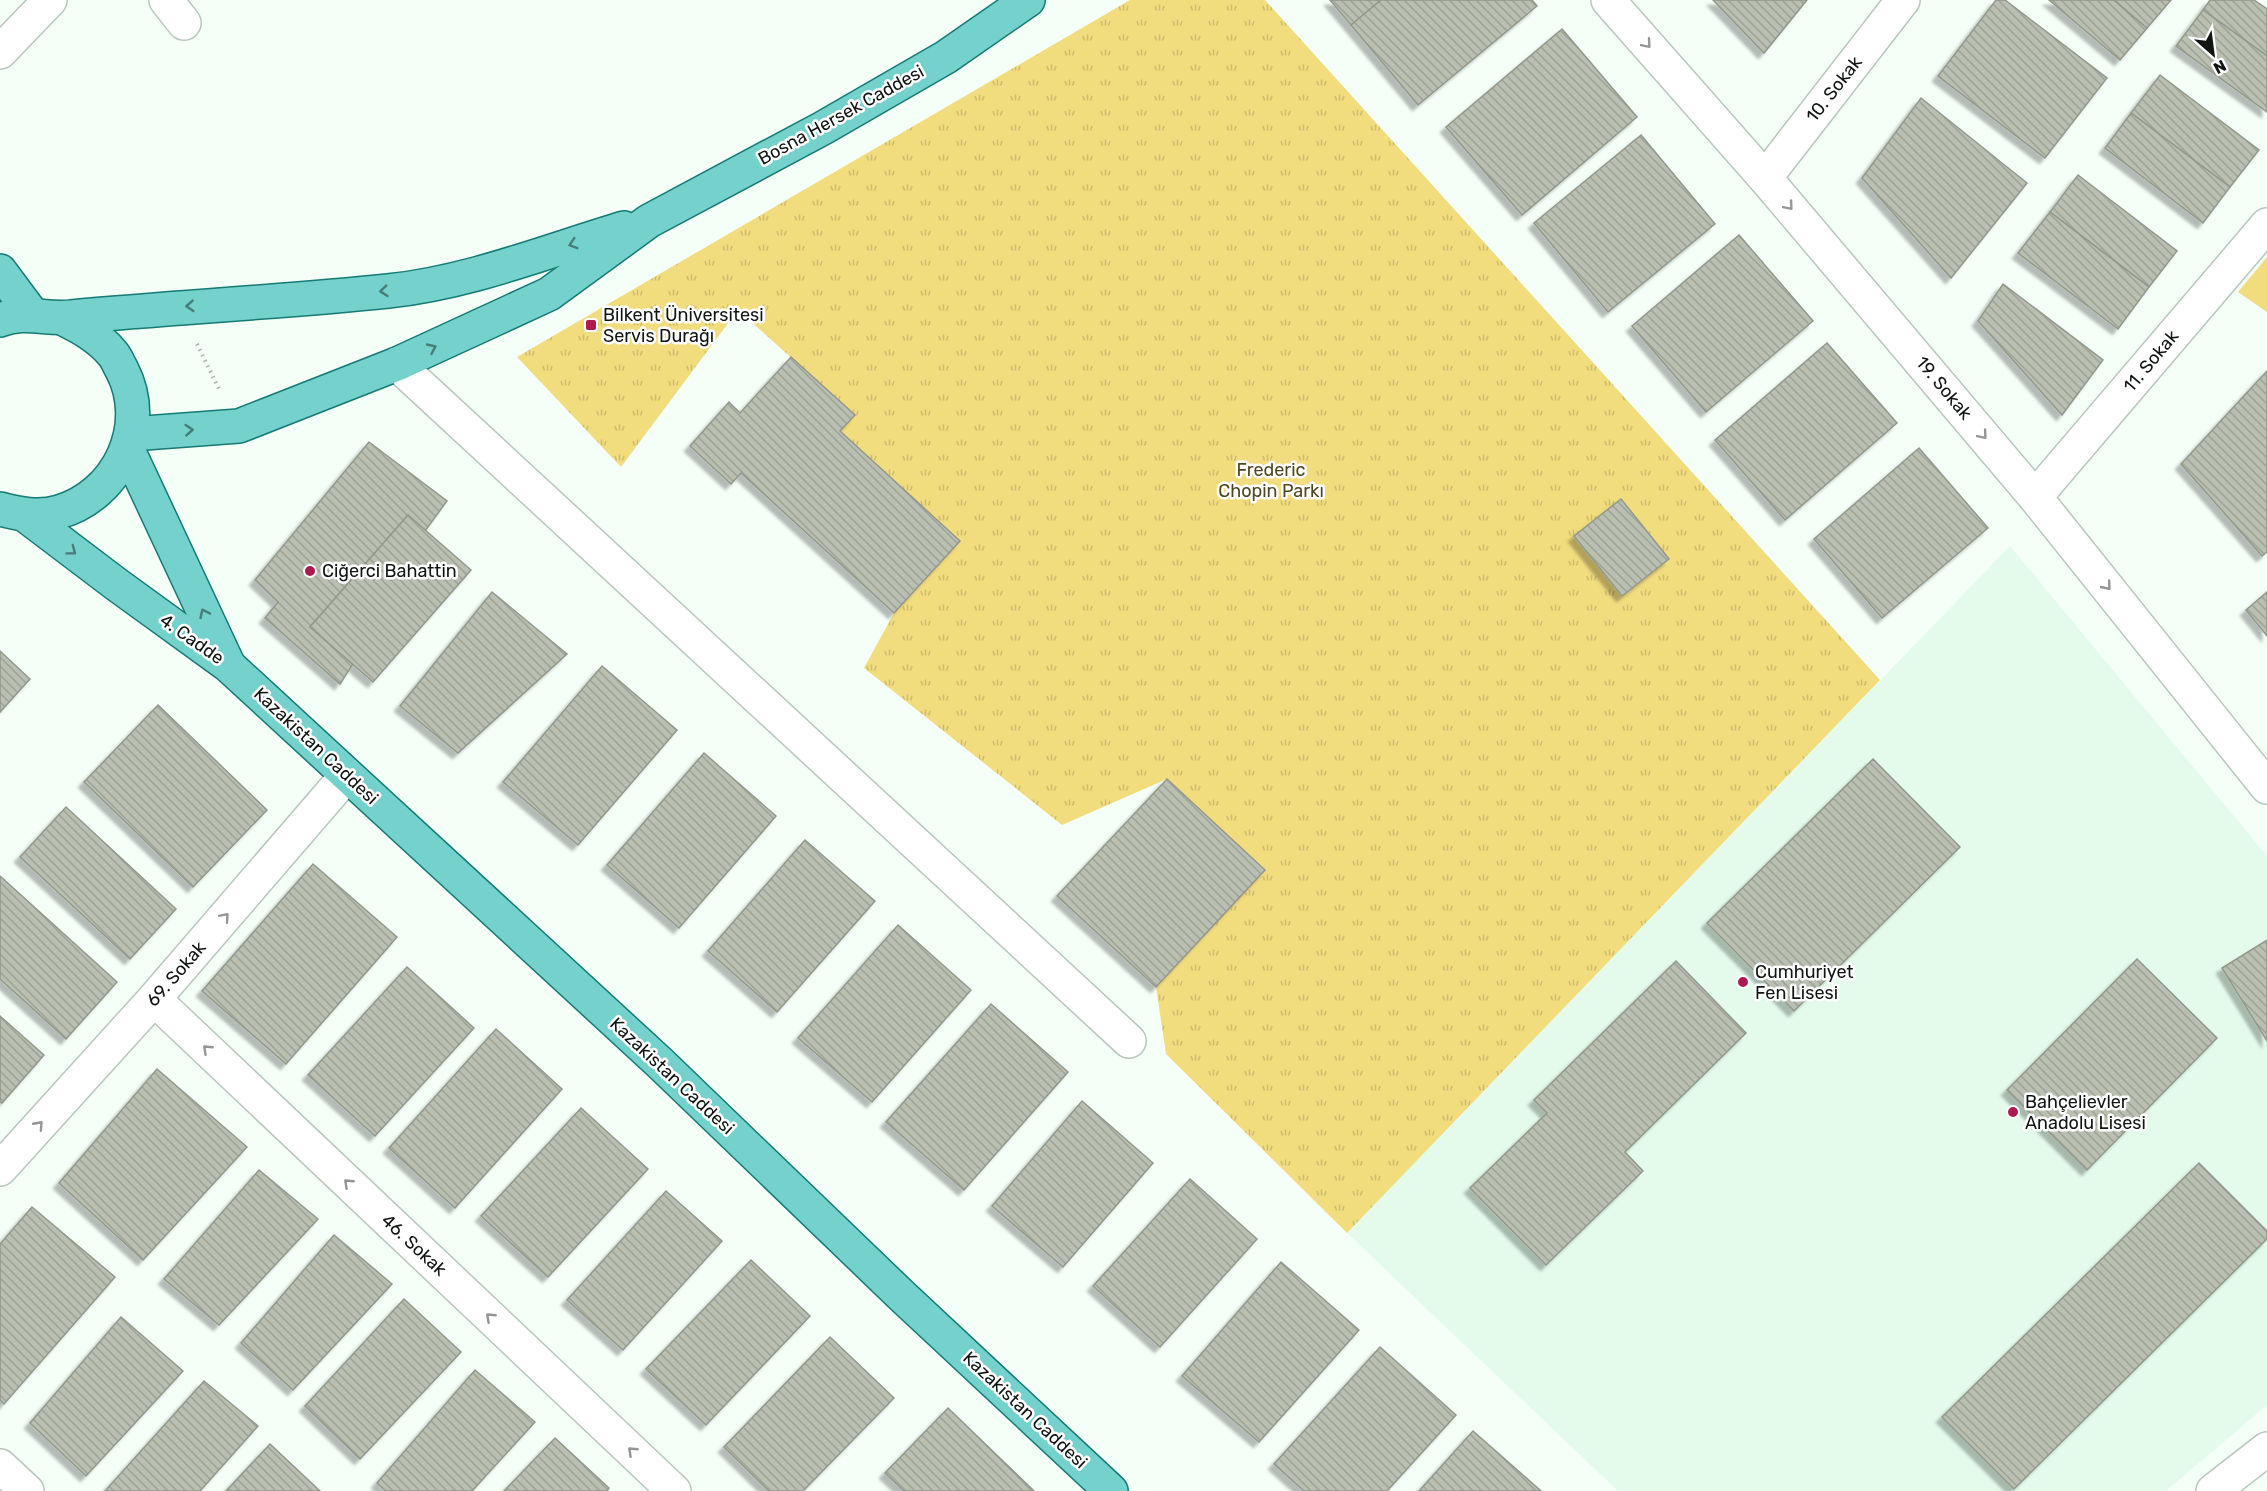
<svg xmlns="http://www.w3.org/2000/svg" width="2267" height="1491" viewBox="0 0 2267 1491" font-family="Rubik,sans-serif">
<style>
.built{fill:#e4fbec}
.grass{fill:#f1dc7e}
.park{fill:url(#park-tufts)}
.building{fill:url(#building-back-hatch);stroke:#92988b;stroke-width:1.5;filter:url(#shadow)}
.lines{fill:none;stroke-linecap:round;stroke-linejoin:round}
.minor-casing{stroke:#b8c6bd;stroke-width:36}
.major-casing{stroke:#157b74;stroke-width:36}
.path{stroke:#a9b2ac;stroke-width:4;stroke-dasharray:1.5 4.5;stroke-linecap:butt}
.minor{stroke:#fff;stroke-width:33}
.major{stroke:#74d1cb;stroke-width:33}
.oneway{stroke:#939694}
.oneway2{stroke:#477c78}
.poi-dot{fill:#ac1a50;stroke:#fff;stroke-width:2}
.labels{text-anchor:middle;stroke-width:5;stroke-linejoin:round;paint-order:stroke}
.street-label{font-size:18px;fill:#101512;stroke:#fff}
.poi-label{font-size:18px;fill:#101512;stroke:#fff;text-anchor:start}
.park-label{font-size:18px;fill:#50471f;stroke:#fff}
</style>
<defs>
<pattern id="park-tufts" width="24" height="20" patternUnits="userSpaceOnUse" patternTransform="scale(1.5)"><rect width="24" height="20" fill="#f1dc7e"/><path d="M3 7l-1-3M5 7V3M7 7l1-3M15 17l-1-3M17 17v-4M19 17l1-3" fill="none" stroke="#cebc6c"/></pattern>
<pattern id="building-back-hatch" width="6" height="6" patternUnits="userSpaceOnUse" patternTransform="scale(1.5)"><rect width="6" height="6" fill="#b9bfb1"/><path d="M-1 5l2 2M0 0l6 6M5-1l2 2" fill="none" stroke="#9ea397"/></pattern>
<filter id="shadow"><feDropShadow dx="-5.5" dy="5.5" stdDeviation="1.5" flood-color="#0004"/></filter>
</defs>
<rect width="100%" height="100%" fill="#f3fff7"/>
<!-- built -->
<path class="built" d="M2010,546L2267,856V1405L2166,1491H1618L1347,1233Z"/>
<!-- grass -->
<path class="grass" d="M2267,257V312L2238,292Z"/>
<!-- park -->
<path class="park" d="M1130,0H1265L1880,680L1347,1233L1166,1054L1156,987L1265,870L1167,779L1062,825L864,668L894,613L960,541L840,431L855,415L738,310L621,467L517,357Z"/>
<!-- building -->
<g class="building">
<path d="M1330,0H1381L1351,25Z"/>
<path d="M1381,0H1532L1537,6L1418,105L1351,25Z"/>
<path d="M1713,0H1807L1764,53Z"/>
<path d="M1996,0H2005L2107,78L2045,158L1938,76Z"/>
<path d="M2049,0H2114L2147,28L2120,60Z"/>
<path d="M2114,0H2171L2147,28Z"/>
<path d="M2210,0H2254L2267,9V56L2203,10Z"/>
<path d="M2203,10L2267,56V112L2176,46Z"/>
<path d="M1562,29L1637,117L1522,215L1446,127Z"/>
<path d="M2160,75L2259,150L2230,187L2131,113Z"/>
<path d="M1921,98L2027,183L1951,278L1862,178Z"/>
<path d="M2131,113L2230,187L2203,223L2105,148Z"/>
<path d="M1641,135L1715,224L1608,312L1534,223Z"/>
<path d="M2078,175L2177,251L2149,287L2050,212Z"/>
<path d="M2050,212L2149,287L2118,329L2018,253Z"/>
<path d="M1739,235L1813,321L1706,412L1632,326Z"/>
<path d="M2003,284L2103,360L2062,415L1978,321Z"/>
<path d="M1827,343L1897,423L1785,520L1715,440Z"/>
<path d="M791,357L855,415L840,431L960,541L894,613L741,473L731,484L690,446L729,402L740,413Z"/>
<path d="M2267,371V552L2262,556L2181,464Z"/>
<path d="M369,442L447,501L425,531L408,515L310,627L353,664L340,684L265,618L278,602L255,580Z"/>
<path d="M1919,448L1988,528L1882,618L1814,539Z"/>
<path d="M1621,499L1669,559L1622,596L1574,536Z"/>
<path d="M408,515L471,570L373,682L310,627Z"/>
<path d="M492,592L567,654L458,753L400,706Z"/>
<path d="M2267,592V636L2246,610Z"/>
<path d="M0,651L30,679L0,712Z"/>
<path d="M602,666L677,730L578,845L503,782Z"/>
<path d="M158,705L267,810L193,887L84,782Z"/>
<path d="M704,753L776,816L679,928L607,865Z"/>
<path d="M1873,759L1960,847L1794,1011L1707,923Z"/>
<path d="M1167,779L1265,870L1156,987L1057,896Z"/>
<path d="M66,807L176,909L130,959L20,857Z"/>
<path d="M805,840L875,901L777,1012L708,951Z"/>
<path d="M313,864L397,937L286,1064L202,991Z"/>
<path d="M0,876L117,982L66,1039L0,979Z"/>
<path d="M898,925L971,990L872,1102L798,1038Z"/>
<path d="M2267,940V1041L2222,968Z"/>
<path d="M2137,959L2217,1038L2087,1170L2007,1090Z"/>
<path d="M1676,961L1746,1033L1625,1152L1643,1171L1546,1265L1470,1188L1547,1113L1534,1100Z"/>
<path d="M407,967L474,1028L375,1136L308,1075Z"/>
<path d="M991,1004L1068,1072L964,1190L886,1122Z"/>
<path d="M0,1016L44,1055L2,1103L0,1102Z"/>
<path d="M496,1029L562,1089L455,1208L389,1148Z"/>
<path d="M157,1069L247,1147L143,1260L59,1183Z"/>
<path d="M1082,1101L1153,1163L1063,1267L992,1206Z"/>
<path d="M581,1108L648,1169L548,1277L481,1216Z"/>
<path d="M2199,1163L2267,1231V1239L2014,1489L1942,1417Z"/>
<path d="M259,1170L318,1219L219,1325L164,1279Z"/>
<path d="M1190,1179L1257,1239L1160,1347L1093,1286Z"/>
<path d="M666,1191L722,1241L623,1350L567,1300Z"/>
<path d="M32,1207L115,1277L4,1404L0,1400V1244Z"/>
<path d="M334,1235L392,1284L293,1390L241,1343Z"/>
<path d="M751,1260L810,1316L706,1425L646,1369Z"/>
<path d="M1281,1262L1359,1330L1259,1442L1182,1376Z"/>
<path d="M404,1299L461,1352L360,1459L305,1406Z"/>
<path d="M121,1317L183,1371L86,1476L30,1423Z"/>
<path d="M830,1337L894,1398L803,1491H769L724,1447Z"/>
<path d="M1380,1347L1456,1415L1387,1491H1304L1274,1464Z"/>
<path d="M475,1370L535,1422L472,1491H386L377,1483Z"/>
<path d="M204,1381L258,1426L200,1491H105Z"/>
<path d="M948,1408L1034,1491H904L885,1473Z"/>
<path d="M1473,1431L1541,1491H1419Z"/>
<path d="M555,1438L609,1488L607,1491H504Z"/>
<path d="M270,1444L320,1491H226Z"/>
</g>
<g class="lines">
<!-- minor casing -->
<g class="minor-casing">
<g id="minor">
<path d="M166,0L184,23"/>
<path d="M1608,0L1765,178L2035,497L2267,787"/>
<path d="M0,52L50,0"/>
<path d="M1765,178L1903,0"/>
<path d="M397,364L1129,1041"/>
<path d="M2035,497L2267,225"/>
<path d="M154,999L674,1491"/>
<path d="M0,1169L154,999L347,775"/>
<path d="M0,1466L27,1491"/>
<path d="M2213,1491L2267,1449"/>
</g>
</g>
<!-- major casing -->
<g class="major-casing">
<g id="major">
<path d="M0,271L32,314"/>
<path d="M0,320C25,310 46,320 71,317C177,307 283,302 388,291C468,283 547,251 624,228"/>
<path d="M131,434L239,426L397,364L549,294L649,221L823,128L946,57L1028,0"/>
<path d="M128,450L228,664"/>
<path d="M0,509C19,514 39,518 59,512C118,495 151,426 122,370C119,365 117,359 113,354C99,337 82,328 62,318"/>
<path d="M25,515L116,584L229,666L660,1063L901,1295L1111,1491"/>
</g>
</g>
<!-- path -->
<path class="path" d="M197,344L220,391"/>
<!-- minor -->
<use href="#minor" class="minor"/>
<!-- major -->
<use href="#major" class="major"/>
</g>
<!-- one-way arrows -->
<defs><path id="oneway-chevron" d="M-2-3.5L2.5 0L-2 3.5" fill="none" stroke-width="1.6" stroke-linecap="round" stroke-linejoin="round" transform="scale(1.5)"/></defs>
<g class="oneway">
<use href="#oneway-chevron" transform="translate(1647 44) rotate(49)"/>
<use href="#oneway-chevron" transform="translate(1789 206) rotate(50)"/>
<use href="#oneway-chevron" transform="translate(1983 435) rotate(50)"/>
<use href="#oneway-chevron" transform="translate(2107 586) rotate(51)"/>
<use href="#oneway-chevron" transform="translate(225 917) rotate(-49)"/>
<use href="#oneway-chevron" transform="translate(207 1049) rotate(-137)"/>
<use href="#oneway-chevron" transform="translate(39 1125) rotate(-48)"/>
<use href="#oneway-chevron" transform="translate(348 1183) rotate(-137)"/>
<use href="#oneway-chevron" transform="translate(490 1317) rotate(-137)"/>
<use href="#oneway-chevron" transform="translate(632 1451) rotate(-137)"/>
</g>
<g class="oneway2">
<use href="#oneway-chevron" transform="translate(573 244) rotate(163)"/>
<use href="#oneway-chevron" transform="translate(384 291) rotate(174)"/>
<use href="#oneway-chevron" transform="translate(190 306) rotate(176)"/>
<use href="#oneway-chevron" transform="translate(432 348) rotate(-25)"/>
<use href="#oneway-chevron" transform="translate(189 430) rotate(-4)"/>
<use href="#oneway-chevron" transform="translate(72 551) rotate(37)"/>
<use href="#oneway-chevron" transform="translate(204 613) rotate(-115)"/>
</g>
<!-- markers -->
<g class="poi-dot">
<rect x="585" y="319" width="12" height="12" rx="3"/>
<circle cx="310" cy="571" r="6"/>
<circle cx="1743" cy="982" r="6"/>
<circle cx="2013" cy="1112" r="6"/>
</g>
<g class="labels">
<!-- street labels -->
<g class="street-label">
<text transform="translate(1834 89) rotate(-52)" y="6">10. Sokak</text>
<text transform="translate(841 115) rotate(-29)" y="6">Bosna Hersek Caddesi</text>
<text transform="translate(2151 361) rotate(-50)" y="6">11. Sokak</text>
<text transform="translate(1944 388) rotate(50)" y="6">19. Sokak</text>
<text transform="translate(192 639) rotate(35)" y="6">4. Cadde</text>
<text transform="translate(316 746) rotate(43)" y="6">Kazakistan Caddesi</text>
<text transform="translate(176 974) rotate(-49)" y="6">69. Sokak</text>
<text transform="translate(672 1076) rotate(43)" y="6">Kazakistan Caddesi</text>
<text transform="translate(414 1245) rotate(43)" y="6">46. Sokak</text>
<text transform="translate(1025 1410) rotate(43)" y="6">Kazakistan Caddesi</text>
</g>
<!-- poi labels -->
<g class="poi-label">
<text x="603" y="321">Bilkent Üniversitesi<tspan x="603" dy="21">Servis Durağı</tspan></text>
<text x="322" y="577">Ciğerci Bahattin</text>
<text x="1755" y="978">Cumhuriyet<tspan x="1755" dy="21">Fen Lisesi</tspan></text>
<text x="2025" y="1108">Bahçelievler<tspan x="2025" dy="21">Anadolu Lisesi</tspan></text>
</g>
<!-- park labels -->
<g class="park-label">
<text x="1271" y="476">Frederic<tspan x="1271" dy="21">Chopin Parkı</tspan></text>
</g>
</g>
<!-- north arrow -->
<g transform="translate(2213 54) rotate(152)" stroke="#ffffff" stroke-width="4.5" paint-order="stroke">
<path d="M0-4.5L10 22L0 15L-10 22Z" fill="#101512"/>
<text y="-9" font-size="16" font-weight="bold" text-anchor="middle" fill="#101512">N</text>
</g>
</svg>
